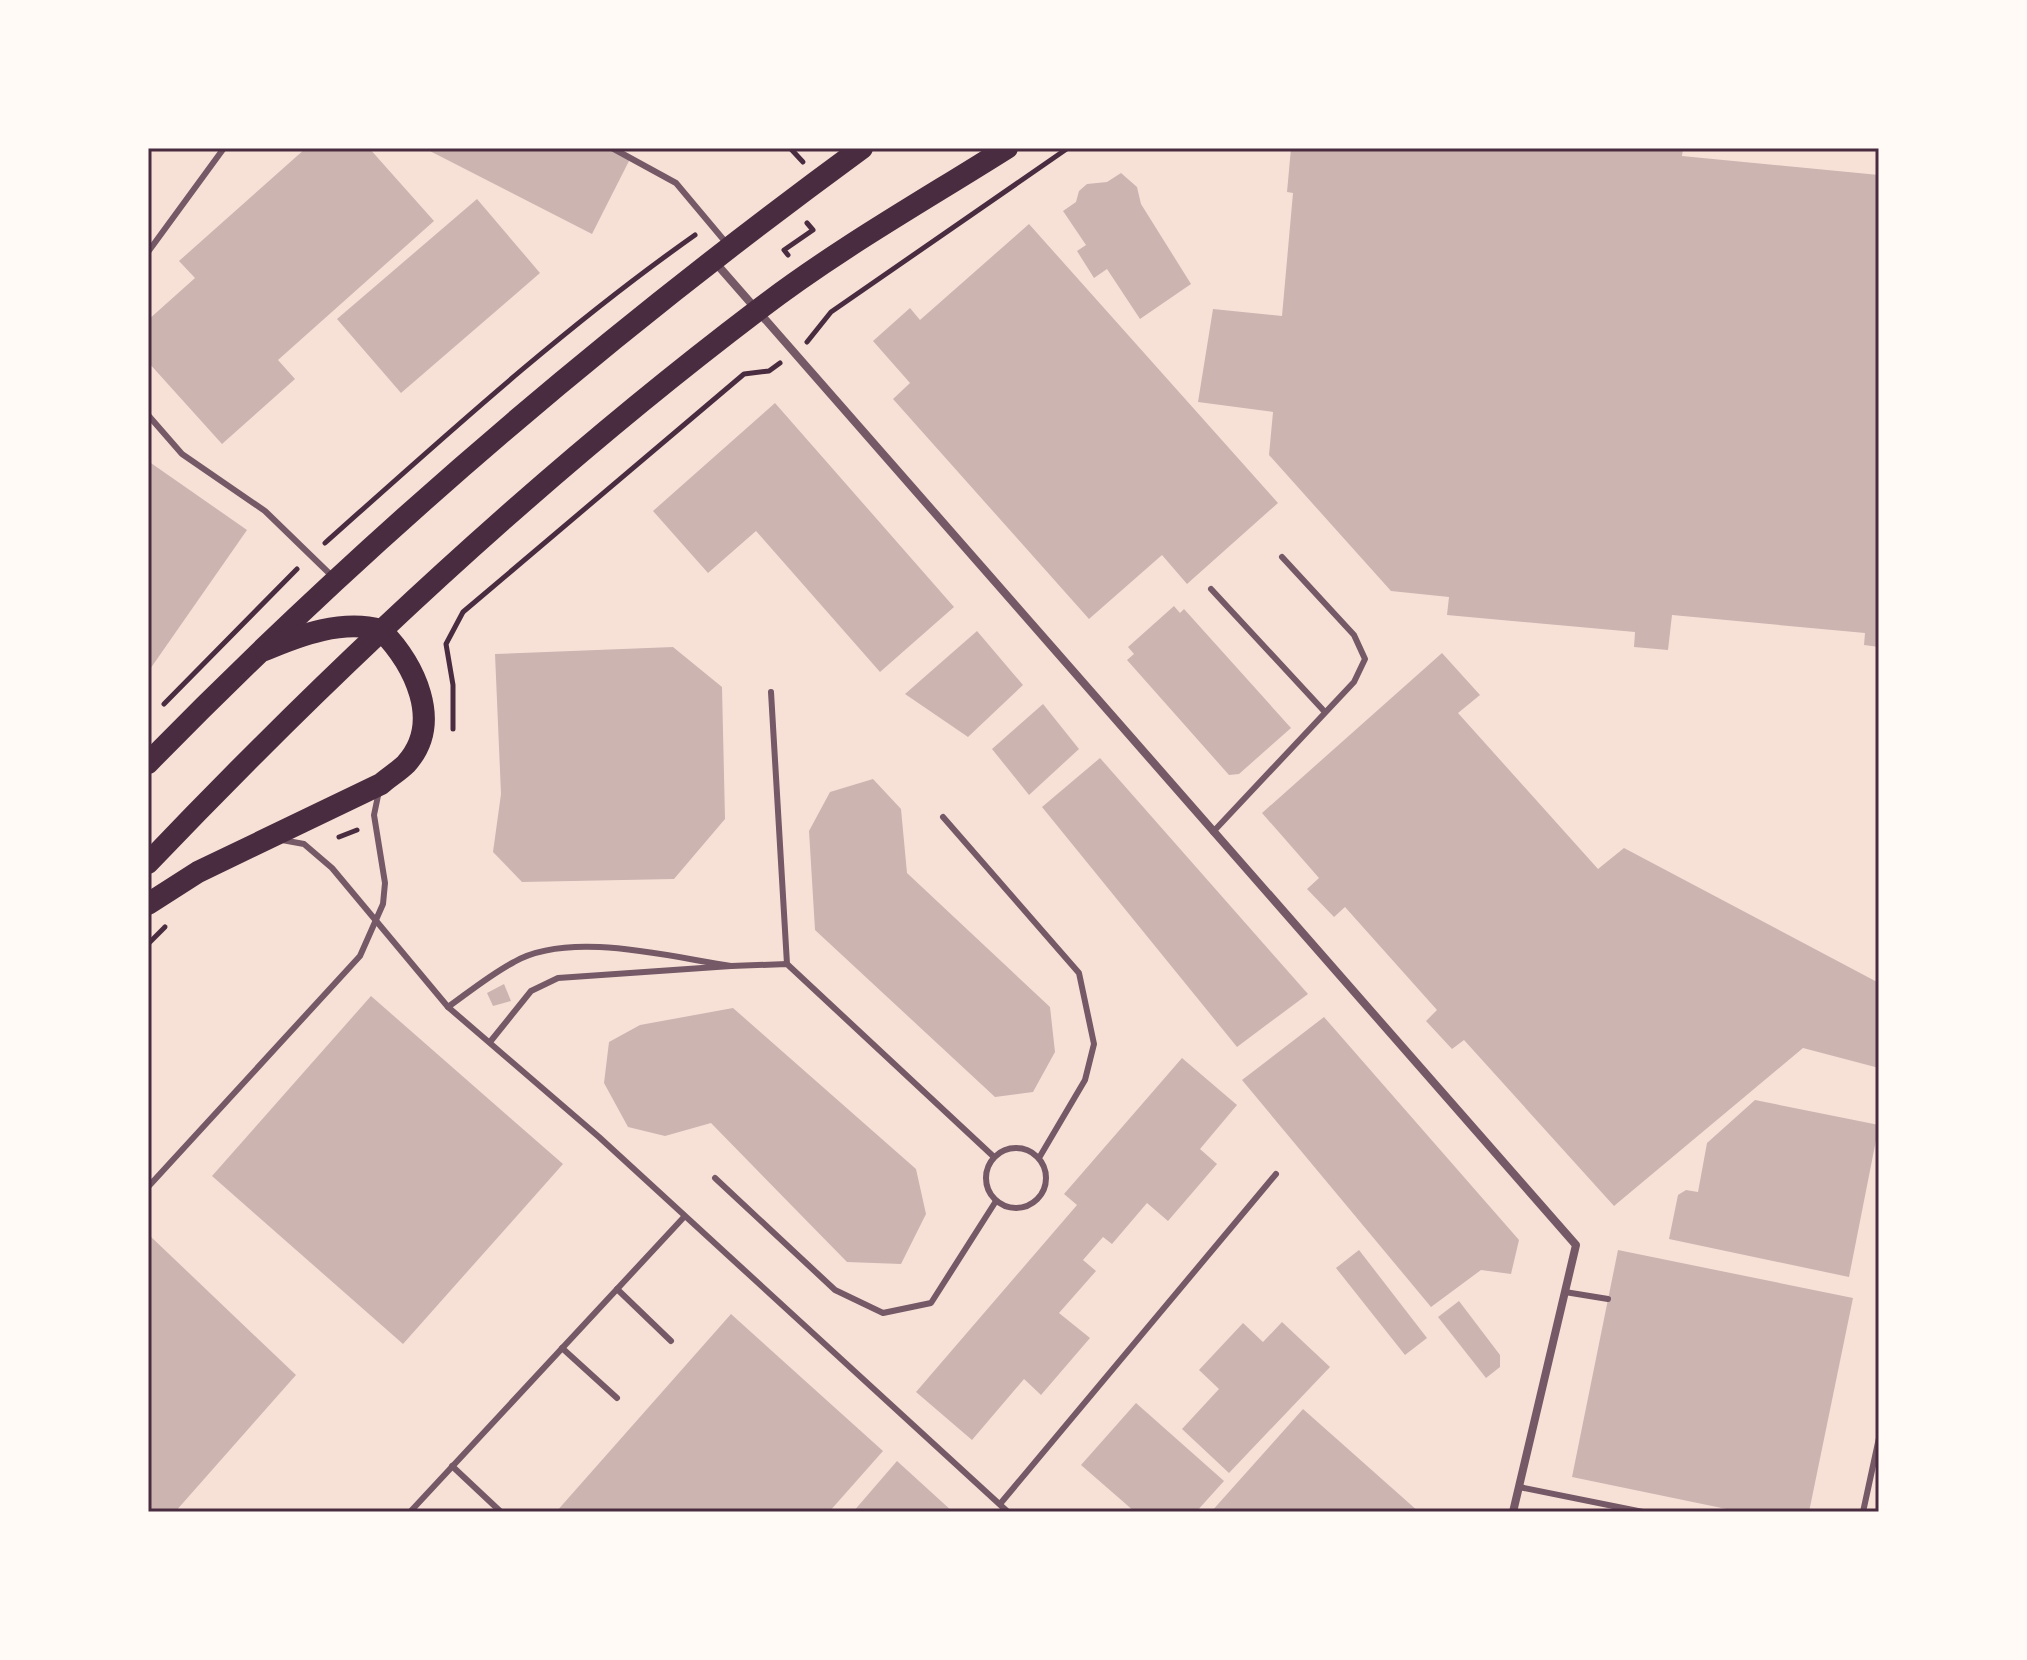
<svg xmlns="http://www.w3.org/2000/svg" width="2027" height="1660" viewBox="0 0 2027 1660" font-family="Rubik,sans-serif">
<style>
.building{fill:#ccb4b1}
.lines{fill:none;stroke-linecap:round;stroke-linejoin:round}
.path{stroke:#4a2c40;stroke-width:5}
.service{stroke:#755966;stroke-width:6}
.minor{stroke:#755966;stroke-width:8}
.trunk{stroke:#4a2c40;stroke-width:22}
.neatline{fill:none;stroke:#4a2c40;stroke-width:3}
</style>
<rect width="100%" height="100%" fill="#f7e1d7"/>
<!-- building -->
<g class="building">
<path d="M306,148H369L434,221L278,360L295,379L222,444L148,362V320L195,278L179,261Z"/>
<path d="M424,148H608L630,159L592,234Z"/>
<path d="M1291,148H1673L1683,149L1682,156L1879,175V647L1864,645L1865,633L1672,615L1668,650L1634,647L1635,632L1447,615L1449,597L1391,591L1269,455L1273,412L1198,402L1213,309L1282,316L1293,193L1287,192Z"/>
<path d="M1121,173L1137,187L1141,204L1191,284L1140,319L1107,269L1094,278L1077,251L1086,245L1063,211L1076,202L1079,191L1087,184L1107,182Z"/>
<path d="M477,199L540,273L401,393L337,319Z"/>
<path d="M1029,224L1278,503L1187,584L1162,555L1089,619L893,399L910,383L873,341L910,308L920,320Z"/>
<path d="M775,403L954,607L880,672L756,531L708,573L653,511Z"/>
<path d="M148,461L247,530L148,672Z"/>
<path d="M1174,606L1180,613L1184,609L1291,728L1239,774L1229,775L1127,660L1134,654L1128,647Z"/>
<path d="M977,631L1023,685L968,737L905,694Z"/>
<path d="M673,647L722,687L725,819L674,879L522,882L493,852L501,794L495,654Z"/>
<path d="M1442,653L1480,695L1458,713L1598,869L1624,848L1879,983L1876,988L1879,992V1068L1803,1048L1614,1206L1464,1040L1452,1049L1426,1021L1437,1010L1345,907L1334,917L1307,889L1319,878L1262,813Z"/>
<path d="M1043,704L1079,749L1029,795L992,749Z"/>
<path d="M1100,758L1308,994L1237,1047L1042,807Z"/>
<path d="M873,779L901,809L907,873L1050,1007L1055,1052L1033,1092L995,1097L815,930L809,831L830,792Z"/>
<path d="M504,984L511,1001L493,1006L487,993Z"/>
<path d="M371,996L563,1164L403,1344L212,1176Z"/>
<path d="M733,1008L916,1169L926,1214L901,1264L847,1262L711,1123L665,1136L628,1127L604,1083L609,1042L640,1025Z"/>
<path d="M1324,1017L1519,1240L1511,1274L1481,1270L1431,1307L1242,1080Z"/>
<path d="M1182,1058L1237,1105L1200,1149L1217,1164L1168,1221L1147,1203L1112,1244L1103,1237L1083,1260L1096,1271L1059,1313L1090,1338L1041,1395L1024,1379L972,1440L916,1392L1077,1205L1064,1194Z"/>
<path d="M1755,1100L1879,1125L1849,1277L1669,1239L1678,1195L1686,1190L1698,1192L1707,1143Z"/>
<path d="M148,1234L296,1375L175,1512H148Z"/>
<path d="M1359,1250L1427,1338L1405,1355L1336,1268Z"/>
<path d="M1618,1250L1853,1298L1809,1512H1741L1572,1477Z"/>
<path d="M1459,1301L1500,1355V1367L1486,1378L1438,1317Z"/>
<path d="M731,1314L883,1451L829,1512H556Z"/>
<path d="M1282,1322L1330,1367L1229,1473L1182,1429L1219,1389L1199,1370L1243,1323L1263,1342Z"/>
<path d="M1136,1403L1224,1481L1196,1512H1135L1081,1465Z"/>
<path d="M1303,1409L1419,1512H1211Z"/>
<path d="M897,1461L953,1512H853Z"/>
</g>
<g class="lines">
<!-- path -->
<g class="path">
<path d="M790,148L803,162"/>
<path d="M788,255L784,250L813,230L807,223"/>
<path d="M807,342L831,312L1068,148"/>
<path d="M325,543C445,436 563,328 695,235"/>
<path d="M164,704L297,569"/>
<path d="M453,729V685L446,644L463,612L744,374L769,371L780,363"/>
<path d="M339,837L357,830"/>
<path d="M148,944L165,927"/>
</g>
<!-- service -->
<g class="service">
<path d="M612,148L676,183L728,245"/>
<path d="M148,252L224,148"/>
<path d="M148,415L182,454L265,511L333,577"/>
<path d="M1211,589L1324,711"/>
<path d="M771,692L787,964"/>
<path d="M943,817L1079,973L1094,1044L1085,1080L1039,1158"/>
<path d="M1213,832L1354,682L1365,659L1354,635L1282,557"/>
<path d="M282,840L304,844L332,868L448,1007L599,1137L1008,1512"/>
<path d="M731,966L787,964L994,1157"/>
<path d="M448,1007C469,992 491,974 514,962C570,930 670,957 731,966L558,978L531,991L490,1042"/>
<circle cx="1016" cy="1178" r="30"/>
<path d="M715,1178L835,1290L883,1313L931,1303L996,1201"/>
<path d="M148,1187L360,956L383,904L385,883L374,815L379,791"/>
<path d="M617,1289L671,1341"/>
<path d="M1565,1292L1608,1299"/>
<path d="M562,1348L617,1398"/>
<path d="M452,1466L501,1512"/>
<path d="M1519,1487L1643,1512"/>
<path d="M1000,1504L1276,1174"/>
<path d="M410,1512L684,1217"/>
<path d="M1863,1512L1879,1438"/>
</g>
<!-- minor -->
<path class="minor" d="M714,261L1576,1245L1513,1512"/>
<!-- trunk -->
<g class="trunk">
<path d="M148,763C367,539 609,333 862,148"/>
<path d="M148,863C337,665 539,476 758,310C836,250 923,201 1007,148"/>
<path d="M148,904L198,872L381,784C389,777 399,771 406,764C444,722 414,664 381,630C343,619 300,635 265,650"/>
</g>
</g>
<!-- border -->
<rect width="2027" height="1660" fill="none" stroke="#fffaf5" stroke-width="300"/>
<rect x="150" y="150" width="1727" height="1360" class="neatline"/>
</svg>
